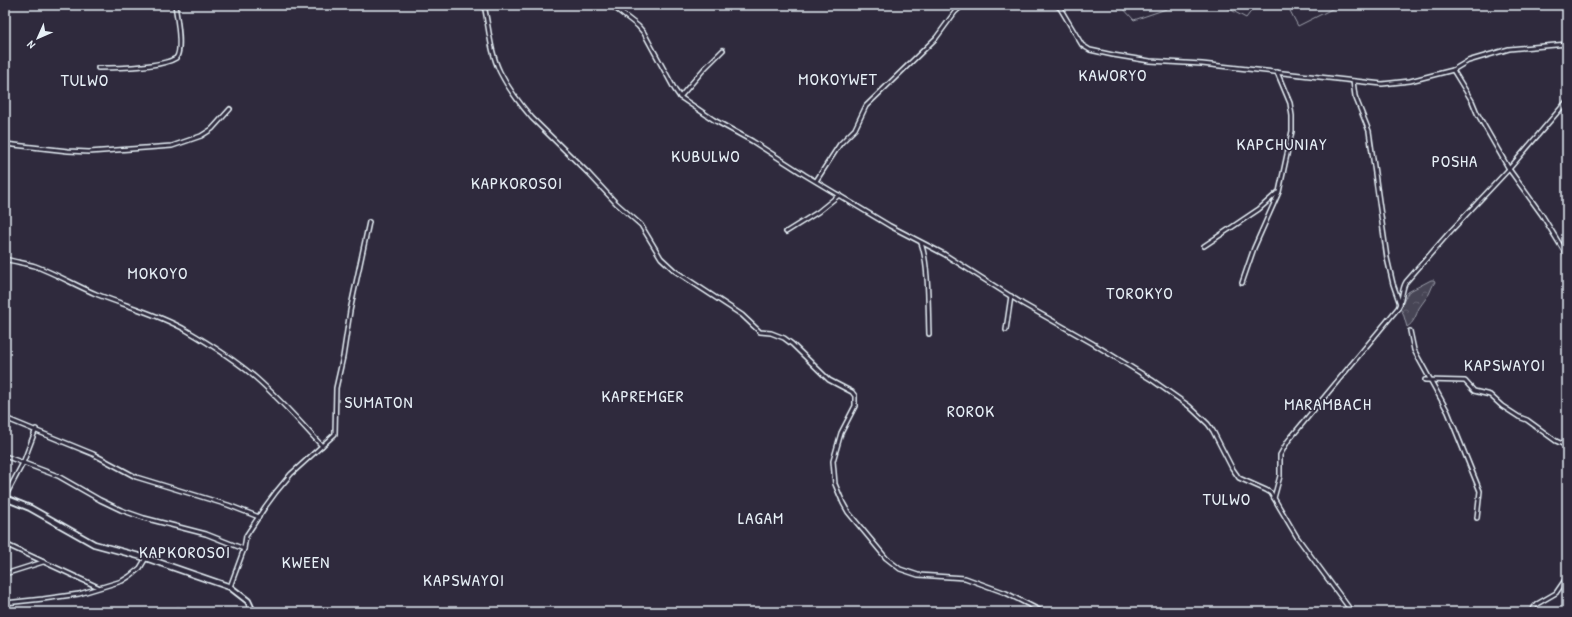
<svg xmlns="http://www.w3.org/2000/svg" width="1572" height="617" viewBox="0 0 1572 617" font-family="'Patrick Hand',sans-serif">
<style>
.forest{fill:url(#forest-crowns);stroke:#979aa6}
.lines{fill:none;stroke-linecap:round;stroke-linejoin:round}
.stream{stroke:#9c9fab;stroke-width:1}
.river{stroke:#696978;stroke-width:5.5}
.street-casing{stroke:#e8f1f8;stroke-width:6}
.primary-casing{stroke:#e8f1f8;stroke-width:8}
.street{stroke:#2f2a3d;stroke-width:3}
.primary{stroke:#2f2a3d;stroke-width:4.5}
.labels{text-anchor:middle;stroke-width:3;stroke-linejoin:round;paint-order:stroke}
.quarter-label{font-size:17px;letter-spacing:1px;fill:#e8f1f8;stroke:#2f2a3d}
</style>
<defs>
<pattern id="forest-crowns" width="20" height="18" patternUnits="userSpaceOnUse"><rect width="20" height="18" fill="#464455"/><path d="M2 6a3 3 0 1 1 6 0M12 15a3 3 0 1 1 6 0" fill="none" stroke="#615f6e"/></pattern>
</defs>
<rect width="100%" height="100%" fill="#2f2a3d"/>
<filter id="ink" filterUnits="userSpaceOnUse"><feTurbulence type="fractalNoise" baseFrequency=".025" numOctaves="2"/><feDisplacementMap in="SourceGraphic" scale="8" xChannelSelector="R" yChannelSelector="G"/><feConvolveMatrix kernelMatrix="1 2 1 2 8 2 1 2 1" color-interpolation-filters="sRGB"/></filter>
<g filter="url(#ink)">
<!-- forest -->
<path class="forest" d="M1431,280H1434L1435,282C1432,286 1431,290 1429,294C1426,299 1422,303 1419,308C1416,315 1414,323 1407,327L1403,313L1400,309L1408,292Z"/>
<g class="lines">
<!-- stream -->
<g class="stream">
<path d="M1120,5L1134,20L1178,5"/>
<path d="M1222,5L1246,18L1256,5"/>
<path d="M1287,5L1298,26L1340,5"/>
</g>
<!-- river -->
<path class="river" d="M173,612L178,609L185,612"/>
<!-- street casing -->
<g class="street-casing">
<g id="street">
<path d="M484,5C489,27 490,52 500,72C508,88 520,104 532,118L589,174L616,203L641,225L661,258L675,271L742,315L760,332L771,333L784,338L792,344L829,380L852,392L855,396V406L841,433L833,461L835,484L843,503L848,512L886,558L900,569L918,575L965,578L1006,593L1043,612"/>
<path d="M611,5L638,26L644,33L675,90L680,97L714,120L752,141L805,175L890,226L944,254L1023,304L1092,343L1152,380L1189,406L1208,424L1213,431L1232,468L1239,478L1266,490L1271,493L1297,537L1352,612"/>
<path d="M1056,5L1060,8L1082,45L1090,50L1113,55L1150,61L1202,64L1382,84L1410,81L1453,70L1468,61L1509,49L1567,44"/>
<path d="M98,68C116,68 162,67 176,58C183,50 177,17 175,5"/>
<path d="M1453,70L1472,101L1477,113L1509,169L1542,215L1567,256"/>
<path d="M1353,81L1355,96L1369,131L1387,258L1393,284L1400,304"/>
<path d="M680,97L704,69L723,50"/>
<path d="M5,144L68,151L89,152L172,146L201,136L212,129L230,109"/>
<path d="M816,181L840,144L855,129L866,106L936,38L955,12L963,5"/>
<path d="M786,232L818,212L839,195"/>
<path d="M921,243C929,264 928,309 929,334"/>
<path d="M1204,246L1259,209L1277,193"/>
<path d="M5,259C15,262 25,263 35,266C56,274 75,285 96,294C126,306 158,314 186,330C210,344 235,360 256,378C280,399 301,423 322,446"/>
<path d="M1242,283L1254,248L1279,192L1292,131V116L1290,103L1277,72"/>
<path d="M1006,330L1011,296"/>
<path d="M1410,331L1414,350L1448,412L1480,491L1477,518"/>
<path d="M1425,380L1465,381L1474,391L1490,395L1502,406L1519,417L1527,420L1556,441L1567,446"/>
<path d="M5,418L93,454L136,477L228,505L259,517"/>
<path d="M5,456L58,476L100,500L121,510L144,518L206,534L244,549"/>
<path d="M5,497L23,463L36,429"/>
<path d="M1274,498L1280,476V455L1288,441L1398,308C1403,299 1401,290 1406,282L1448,234L1509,169L1567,101"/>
<path d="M5,544L98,587"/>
<path d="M5,574L43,562"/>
<path d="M230,587L244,549L246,536L265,507L276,492L291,474L335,434L336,388L343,357L350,311L369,222"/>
<path d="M5,603L43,599L79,594L122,581L130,576L140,568L146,558"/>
<path d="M1530,612L1537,604L1556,593L1567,577"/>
</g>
</g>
<!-- primary casing -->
<g class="primary-casing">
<path id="primary" d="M5,498L30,508L94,544L146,558L230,587L248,601L253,612"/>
</g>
<!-- street -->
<use href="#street" class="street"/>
<!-- primary -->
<use href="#primary" class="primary"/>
</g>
</g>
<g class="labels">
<!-- quarter labels -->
<g class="quarter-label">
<text x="1113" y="81">KAWORYO</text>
<text x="838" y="85">MOKOYWET</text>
<text x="85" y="86">TULWO</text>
<text x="1282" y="150">KAPCHUNIAY</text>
<text x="706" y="162">KUBULWO</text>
<text x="1455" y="167">POSHA</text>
<text x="517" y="189">KAPKOROSOI</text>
<text x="158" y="279">MOKOYO</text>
<text x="1140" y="299">TOROKYO</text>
<text x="1505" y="371">KAPSWAYOI</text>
<text x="643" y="402">KAPREMGER</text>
<text x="379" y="408">SUMATON</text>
<text x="1328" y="410">MARAMBACH</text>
<text x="971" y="417">ROROK</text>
<text x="1227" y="505">TULWO</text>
<text x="761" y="524">LAGAM</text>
<text x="185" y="558">KAPKOROSOI</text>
<text x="306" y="568">KWEEN</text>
<text x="464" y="586">KAPSWAYOI</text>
</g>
</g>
<!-- margin -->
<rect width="1572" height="617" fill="none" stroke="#2f2a3d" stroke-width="20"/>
<rect x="10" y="10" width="1552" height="597" fill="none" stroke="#e8f1f8" stroke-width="1.5" filter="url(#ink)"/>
<!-- north arrow -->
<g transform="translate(38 38) rotate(225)" stroke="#2f2a3d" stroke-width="3" paint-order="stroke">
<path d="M0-3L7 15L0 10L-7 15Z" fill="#e8f1f8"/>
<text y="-6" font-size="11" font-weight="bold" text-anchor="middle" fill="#e8f1f8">N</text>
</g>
</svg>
